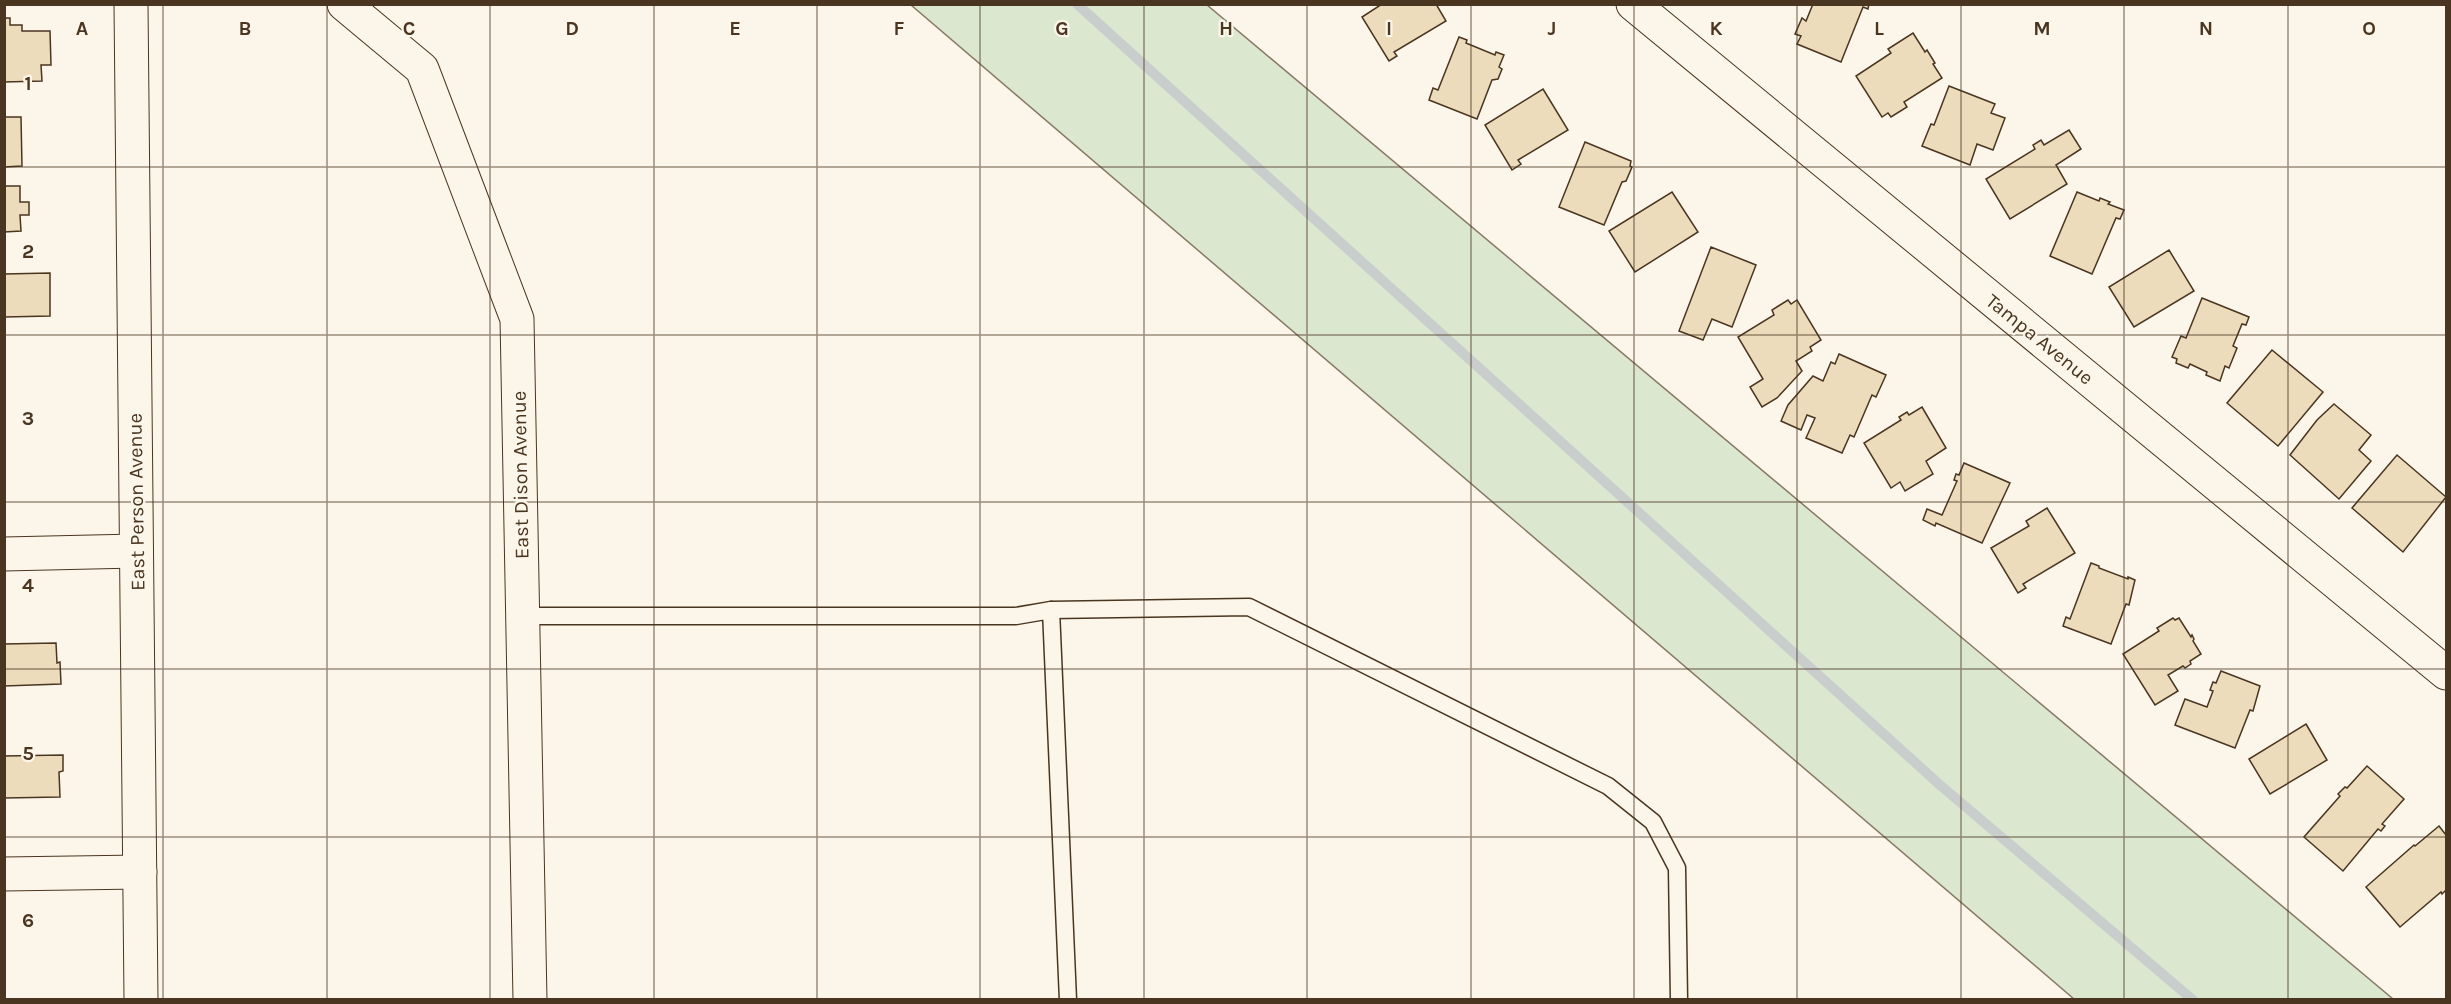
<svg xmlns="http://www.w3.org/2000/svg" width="2451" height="1004" viewBox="0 0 2451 1004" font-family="Karla,sans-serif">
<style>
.green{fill:#dce7d0;stroke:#887966;stroke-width:1.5}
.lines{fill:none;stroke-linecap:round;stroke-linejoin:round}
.stream{stroke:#c9cecd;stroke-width:10}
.building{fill:#ecdcbc;stroke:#4a3520;stroke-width:1.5}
.service-casing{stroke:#4a3520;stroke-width:19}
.minor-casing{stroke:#4a3520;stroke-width:35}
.tertiary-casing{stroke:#4a3520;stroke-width:35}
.service{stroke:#fbf6e9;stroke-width:16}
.minor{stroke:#fbf6e9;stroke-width:33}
.tertiary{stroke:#fbf6e9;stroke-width:33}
.grid{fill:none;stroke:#4a3520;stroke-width:1.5;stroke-opacity:0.55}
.labels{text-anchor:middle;stroke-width:4.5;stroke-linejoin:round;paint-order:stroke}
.street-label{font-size:20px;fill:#4a3520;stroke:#fbf6e9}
.grid-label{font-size:20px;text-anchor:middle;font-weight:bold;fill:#4a3520;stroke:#fbf6e9;stroke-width:4.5;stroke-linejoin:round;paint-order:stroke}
</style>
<rect width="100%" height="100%" fill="#fbf6e9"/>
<!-- green -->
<path class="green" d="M911,5H1207L2393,999H2074Z"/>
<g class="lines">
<!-- stream -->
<path class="stream" d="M1077,4L1940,785L2193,1000"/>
</g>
<!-- building -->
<g class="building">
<path d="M1382,4H1436L1446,21L1394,52L1397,56L1389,61L1362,17Z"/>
<path d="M1813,4H1869L1868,9L1863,7L1841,62L1797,44L1801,36L1795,34L1802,18L1806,21Z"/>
<path d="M4,18H10V25H22V31H50L51,65H41L42,81L4,82Z"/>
<path d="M1913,33L1925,52L1927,50L1935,63L1933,64L1942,78L1904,102L1907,107L1891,117L1888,113L1882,117L1856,76L1891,53L1888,49Z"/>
<path d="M1459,37L1467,40L1466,43L1495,55L1496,52L1504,55L1499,67L1502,69L1498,79L1492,80L1477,119L1429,100L1433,88L1438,90Z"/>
<path d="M1949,86L1995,104L1991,113L2005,118L1993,150L1977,144L1970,165L1922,146L1931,124L1934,125Z"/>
<path d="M1543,89L1568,130L1518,160L1521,164L1512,170L1485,125Z"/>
<path d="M4,117H21L22,166L4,167Z"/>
<path d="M2069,130L2081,149L2056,165L2067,184L2010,219L1986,179L2035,149L2033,145L2041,140L2044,145Z"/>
<path d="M1585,142L1631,161L1630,166L1632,167L1626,181L1622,182L1604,225L1559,207Z"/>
<path d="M4,186H20V202H29V215H20L21,231L4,232Z"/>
<path d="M1672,192L1698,232L1635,272L1609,231Z"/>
<path d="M2077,192L2099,201L2100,198L2110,202L2108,204L2124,210L2120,219L2116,218L2092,274L2050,256Z"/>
<path d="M1711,247L1756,265L1732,327L1712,319L1703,340L1679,331Z"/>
<path d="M2169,250L2194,291L2134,327L2109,287Z"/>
<path d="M50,273V316L4,317V274Z"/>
<path d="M2202,298L2249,317L2246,325L2242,324L2233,346L2237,348L2229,368L2225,366L2220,381L2206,375L2207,372L2190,364L2188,368L2176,363L2177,359L2172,357L2181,336L2186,338Z"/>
<path d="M1788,300L1791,304L1797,300L1821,340L1810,347L1812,351L1796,361L1802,371L1777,398L1762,407L1750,387L1763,379L1738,337L1774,315L1772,310Z"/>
<path d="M2272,350L2323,392L2278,446L2227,403Z"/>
<path d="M1839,354L1886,375L1876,397L1872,395L1854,437L1850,435L1842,453L1806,438L1815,418L1807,415L1801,430L1781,421L1788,405L1813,376L1823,381L1831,362L1835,364Z"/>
<path d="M2334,404L2371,435L2359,450L2371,461L2339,499L2290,455L2317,420Z"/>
<path d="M1922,407L1946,448L1926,461L1933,474L1905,491L1900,482L1891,488L1864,443L1901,420L1899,417L1907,412L1909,415Z"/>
<path d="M2397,455L2446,497L2403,552L2352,508Z"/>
<path d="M1964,463L2010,483L1982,543L1936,523L1935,526L1923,520L1927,509L1942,515L1957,481L1954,480L1956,474L1959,475Z"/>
<path d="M2047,508L2075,553L2023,584L2026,588L2018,593L1991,548L2029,526L2026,521Z"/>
<path d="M2091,563L2099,566V568L2128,579V577L2135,580L2129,605L2126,604L2111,644L2063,626L2066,617L2070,619Z"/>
<path d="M2173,618L2175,620L2179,618L2191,637L2192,635L2194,639L2193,641L2201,654L2190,661L2191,664L2185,668L2183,666L2168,675L2178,691L2155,705L2123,654L2159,631L2157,628Z"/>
<path d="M56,643L57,663L60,662L61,684L4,686V644Z"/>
<path d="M2221,671L2260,686L2253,711L2250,710L2235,748L2175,725L2185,699L2207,707L2213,691L2210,690L2213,682L2216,683Z"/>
<path d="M2306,724L2327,760L2270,794L2249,759Z"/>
<path d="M63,755V771L59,772L60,797L4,798V756Z"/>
<path d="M2367,766L2404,799L2382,824L2385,826L2381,831L2378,829L2343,871L2304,837L2340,796L2338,794L2345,787L2347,788Z"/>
<path d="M2439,826L2446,835V890L2442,894L2441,892L2400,927L2366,887L2414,845L2415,846Z"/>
</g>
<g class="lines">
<!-- service casing -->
<g class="service-casing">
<g id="service">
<path d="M1051,610L1249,607L1608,786L1653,822L1677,868L1679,1000"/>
<path d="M522,616H1016L1051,610L1068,1000"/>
</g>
</g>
<!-- minor casing -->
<g class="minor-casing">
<g id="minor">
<path d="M131,4L141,1000"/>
<path d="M344,4L422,69L517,319L530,1000"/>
<path d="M4,554L136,551"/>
<path d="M4,874L140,872"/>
</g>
</g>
<!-- tertiary casing -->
<g class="tertiary-casing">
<path id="tertiary" d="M1633,4L2446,673"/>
</g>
<!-- service -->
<use href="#service" class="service"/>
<!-- minor -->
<use href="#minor" class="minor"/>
<!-- tertiary -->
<use href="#tertiary" class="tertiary"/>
</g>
<!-- grid -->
<path class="grid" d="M163,4V1000M327,4V1000M490,4V1000M654,4V1000M817,4V1000M980,4V1000M1144,4V1000M1307,4V1000M1471,4V1000M1634,4V1000M1797,4V1000M1961,4V1000M2124,4V1000M2288,4V1000M4,167H2446M4,335H2446M4,502H2446M4,669H2446M4,837H2446"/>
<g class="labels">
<!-- street labels -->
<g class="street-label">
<text transform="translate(2040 339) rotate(39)" y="7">Tampa Avenue</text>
<text transform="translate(520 475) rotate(-91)" y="7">East Dison Avenue</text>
<text transform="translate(136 502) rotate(-91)" y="7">East Person Avenue</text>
</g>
</g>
<g class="grid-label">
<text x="82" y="35">A</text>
<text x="245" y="35">B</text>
<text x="409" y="35">C</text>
<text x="572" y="35">D</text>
<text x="735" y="35">E</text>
<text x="899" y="35">F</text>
<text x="1062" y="35">G</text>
<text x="1226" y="35">H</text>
<text x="1389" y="35">I</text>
<text x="1552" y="35">J</text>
<text x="1716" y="35">K</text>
<text x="1879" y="35">L</text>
<text x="2042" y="35">M</text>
<text x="2206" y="35">N</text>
<text x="2369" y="35">O</text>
<text x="28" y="90">1</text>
<text x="28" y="258">2</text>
<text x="28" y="425">3</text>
<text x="28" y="592">4</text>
<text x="28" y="760">5</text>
<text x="28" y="927">6</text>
</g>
<!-- border -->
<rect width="2451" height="1004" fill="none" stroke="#4a3520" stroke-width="12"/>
</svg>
